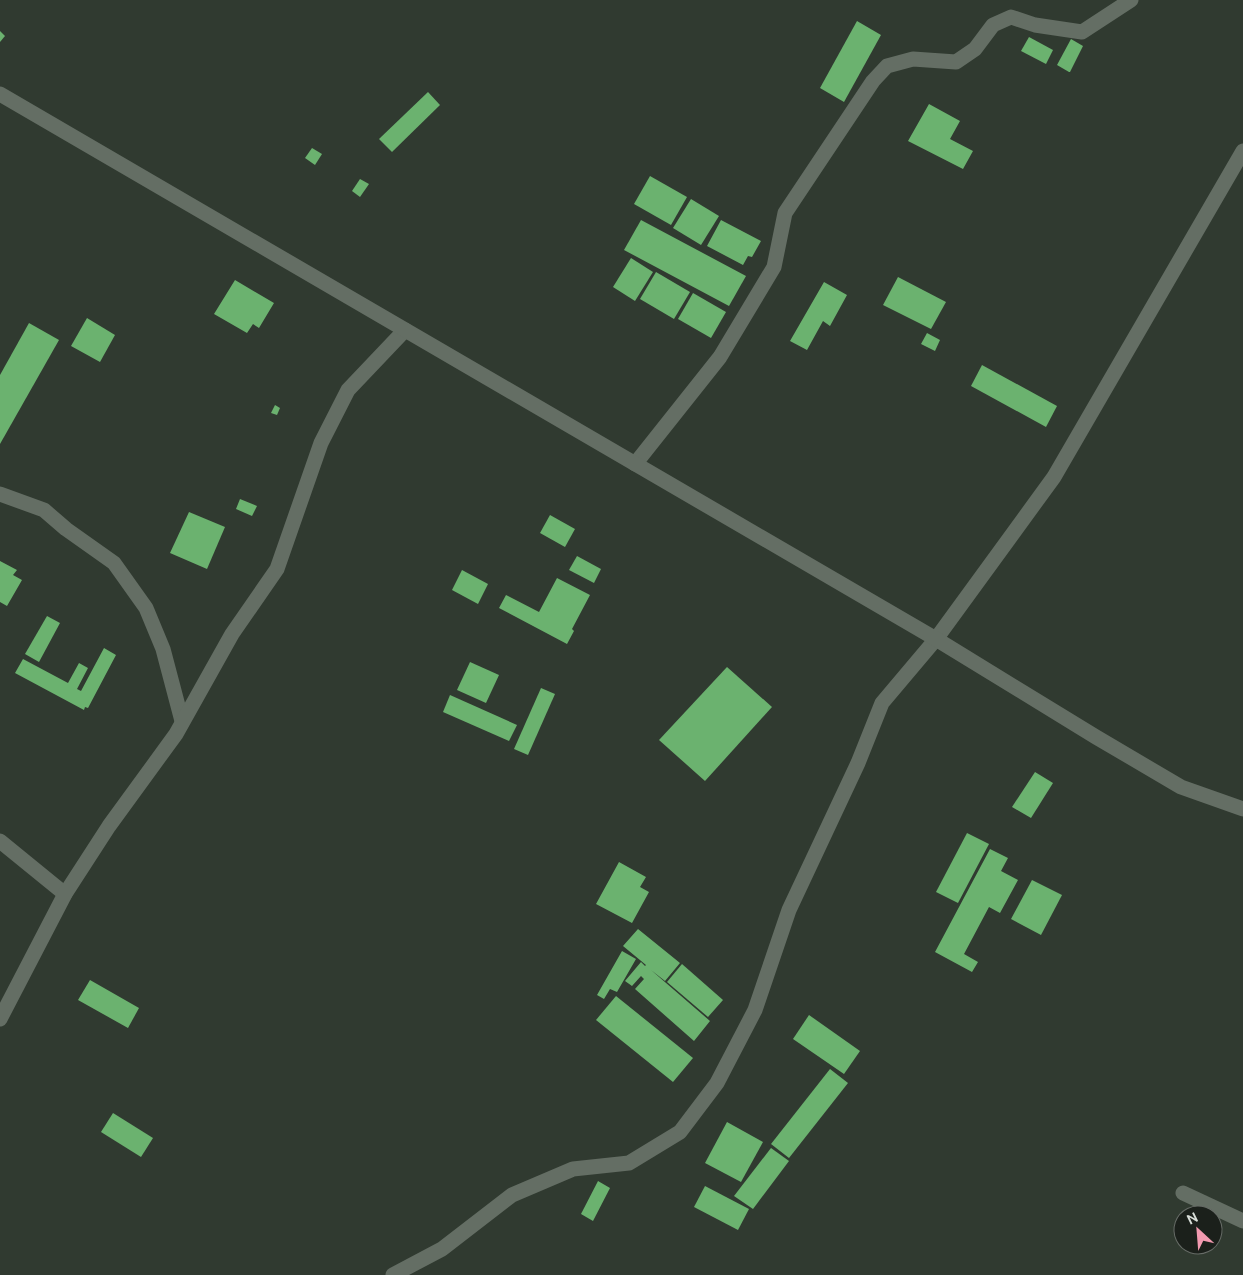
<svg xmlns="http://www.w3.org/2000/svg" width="1243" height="1275" viewBox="0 0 1243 1275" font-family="Ubuntu,sans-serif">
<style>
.building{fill:#6bb26f}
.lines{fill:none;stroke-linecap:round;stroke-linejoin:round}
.street{stroke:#646e64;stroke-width:15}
.secondary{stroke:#646e64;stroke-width:15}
</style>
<rect width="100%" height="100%" fill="#303a30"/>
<!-- building -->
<g class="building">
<path d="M857,21L881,35L844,102L820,88Z"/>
<path d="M0,31L5,36L0,42Z"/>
<path d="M1029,37L1053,50L1046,64L1021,51Z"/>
<path d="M1071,39L1083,46L1070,72H1069L1057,65Z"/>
<path d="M428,92L440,105L392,152L379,139Z"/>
<path d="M929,104L960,121L950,139L973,151L963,169L908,141Z"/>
<path d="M312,148L322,154L315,165L305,158Z"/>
<path d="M650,176L687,197L671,225L634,204Z"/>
<path d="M360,179L369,184L360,197L352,191Z"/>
<path d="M691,199L719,216L701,245L673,228Z"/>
<path d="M641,220L746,276L729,306L624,250Z"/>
<path d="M721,220L761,241L752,257L748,256L743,265L707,246Z"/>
<path d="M631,258L653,272L635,301L613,287Z"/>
<path d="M656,272L690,292L674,319L640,299Z"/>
<path d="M898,277L946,302L931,329L883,305Z"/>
<path d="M235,280L274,303L259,328L253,324L247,333L214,314Z"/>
<path d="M824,282L847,295L830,326L823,321L807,350L790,341Z"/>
<path d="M693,293L726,312L711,338L678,319Z"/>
<path d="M87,318L115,335L100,362L71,346Z"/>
<path d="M29,323L59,340L0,444V375Z"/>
<path d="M927,333L940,340L935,351L921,344Z"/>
<path d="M982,365L1057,406L1046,427L971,386Z"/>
<path d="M275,405L280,408L277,415L271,413Z"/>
<path d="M240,499L257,506L252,516L236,509Z"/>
<path d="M189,512L225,527L207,569L170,553Z"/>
<path d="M550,515L575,529L565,547L540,533Z"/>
<path d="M577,556L601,569L594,583L569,570Z"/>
<path d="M0,561L17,570L13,575L22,580L7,606L0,602Z"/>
<path d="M462,570L488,584L478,604L452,590Z"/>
<path d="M557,578L590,595L572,629L574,631L567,644L499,608L506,595L539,612Z"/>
<path d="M47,616L60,623L39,662L25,654Z"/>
<path d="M104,648L116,655L88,708L85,707L84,710L15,673L23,659L68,683L79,663L88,668L77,689L81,691Z"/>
<path d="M470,662L499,675L486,703L457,690Z"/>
<path d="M727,667L772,707L705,781L659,740Z"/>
<path d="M541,688L555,694L528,755L514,749Z"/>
<path d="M450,695L517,725L509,741L443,712Z"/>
<path d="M1035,772L1053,783L1031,818L1012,807Z"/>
<path d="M967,833L989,844L958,903L936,892Z"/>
<path d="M990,849L1008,858L1001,871L1018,880L1000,913L989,907L964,954L978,962L972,972L935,952Z"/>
<path d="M619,862L646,877L640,887L649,892L632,923L596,904Z"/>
<path d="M1032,880L1062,895L1041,935L1011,919Z"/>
<path d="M638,929L680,963L665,981L651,970L710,1021L694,1041L635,989L644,979L641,976L632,986L625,981L641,962L645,966L646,965L623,946Z"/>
<path d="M622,951L636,959L617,992L610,989L604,999L597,995Z"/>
<path d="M682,964L723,1000L708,1017L667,982Z"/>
<path d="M90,980L139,1008L128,1028L78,1000Z"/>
<path d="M616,996L693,1058L673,1082L596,1020Z"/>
<path d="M809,1015L860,1051L844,1074L793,1039Z"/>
<path d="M830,1069L848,1083L789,1158L771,1144Z"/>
<path d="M113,1113L153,1138L141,1157L101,1132Z"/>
<path d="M727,1122L763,1142L741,1182L705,1163Z"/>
<path d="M771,1148L789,1161L753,1209L734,1196Z"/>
<path d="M598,1181L610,1188L593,1221L581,1214Z"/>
<path d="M705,1186L749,1209L738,1230L694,1207Z"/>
</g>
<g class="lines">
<!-- street -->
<g class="street">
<path d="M635,464L720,357L774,267L785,213L873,81L887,66L913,59L956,62L975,49L993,25L1011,17L1035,25L1082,32L1131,0"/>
<path d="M0,494L44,510L66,529L114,563L146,608L163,649L182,721"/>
<path d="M0,841L65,894"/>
<path d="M0,1019L65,894L109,826L176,734L232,634L277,569L321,443L348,390L405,330"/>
<path d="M1183,1193L1243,1221"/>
<path d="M393,1275L442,1249L512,1195L573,1169L629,1163L680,1132L717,1083L755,1010L789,910L858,763L882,703L936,639L1054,477L1243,151"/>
</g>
<!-- secondary -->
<path class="secondary" d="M0,94L936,639L1096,737L1181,787L1243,809"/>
</g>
<!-- north arrow -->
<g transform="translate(1198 1230) rotate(334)"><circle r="24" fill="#1b201b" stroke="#676c67"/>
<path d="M0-4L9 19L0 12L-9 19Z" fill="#f29ab0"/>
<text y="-8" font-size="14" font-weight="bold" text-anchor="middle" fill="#d9dfd9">N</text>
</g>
</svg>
